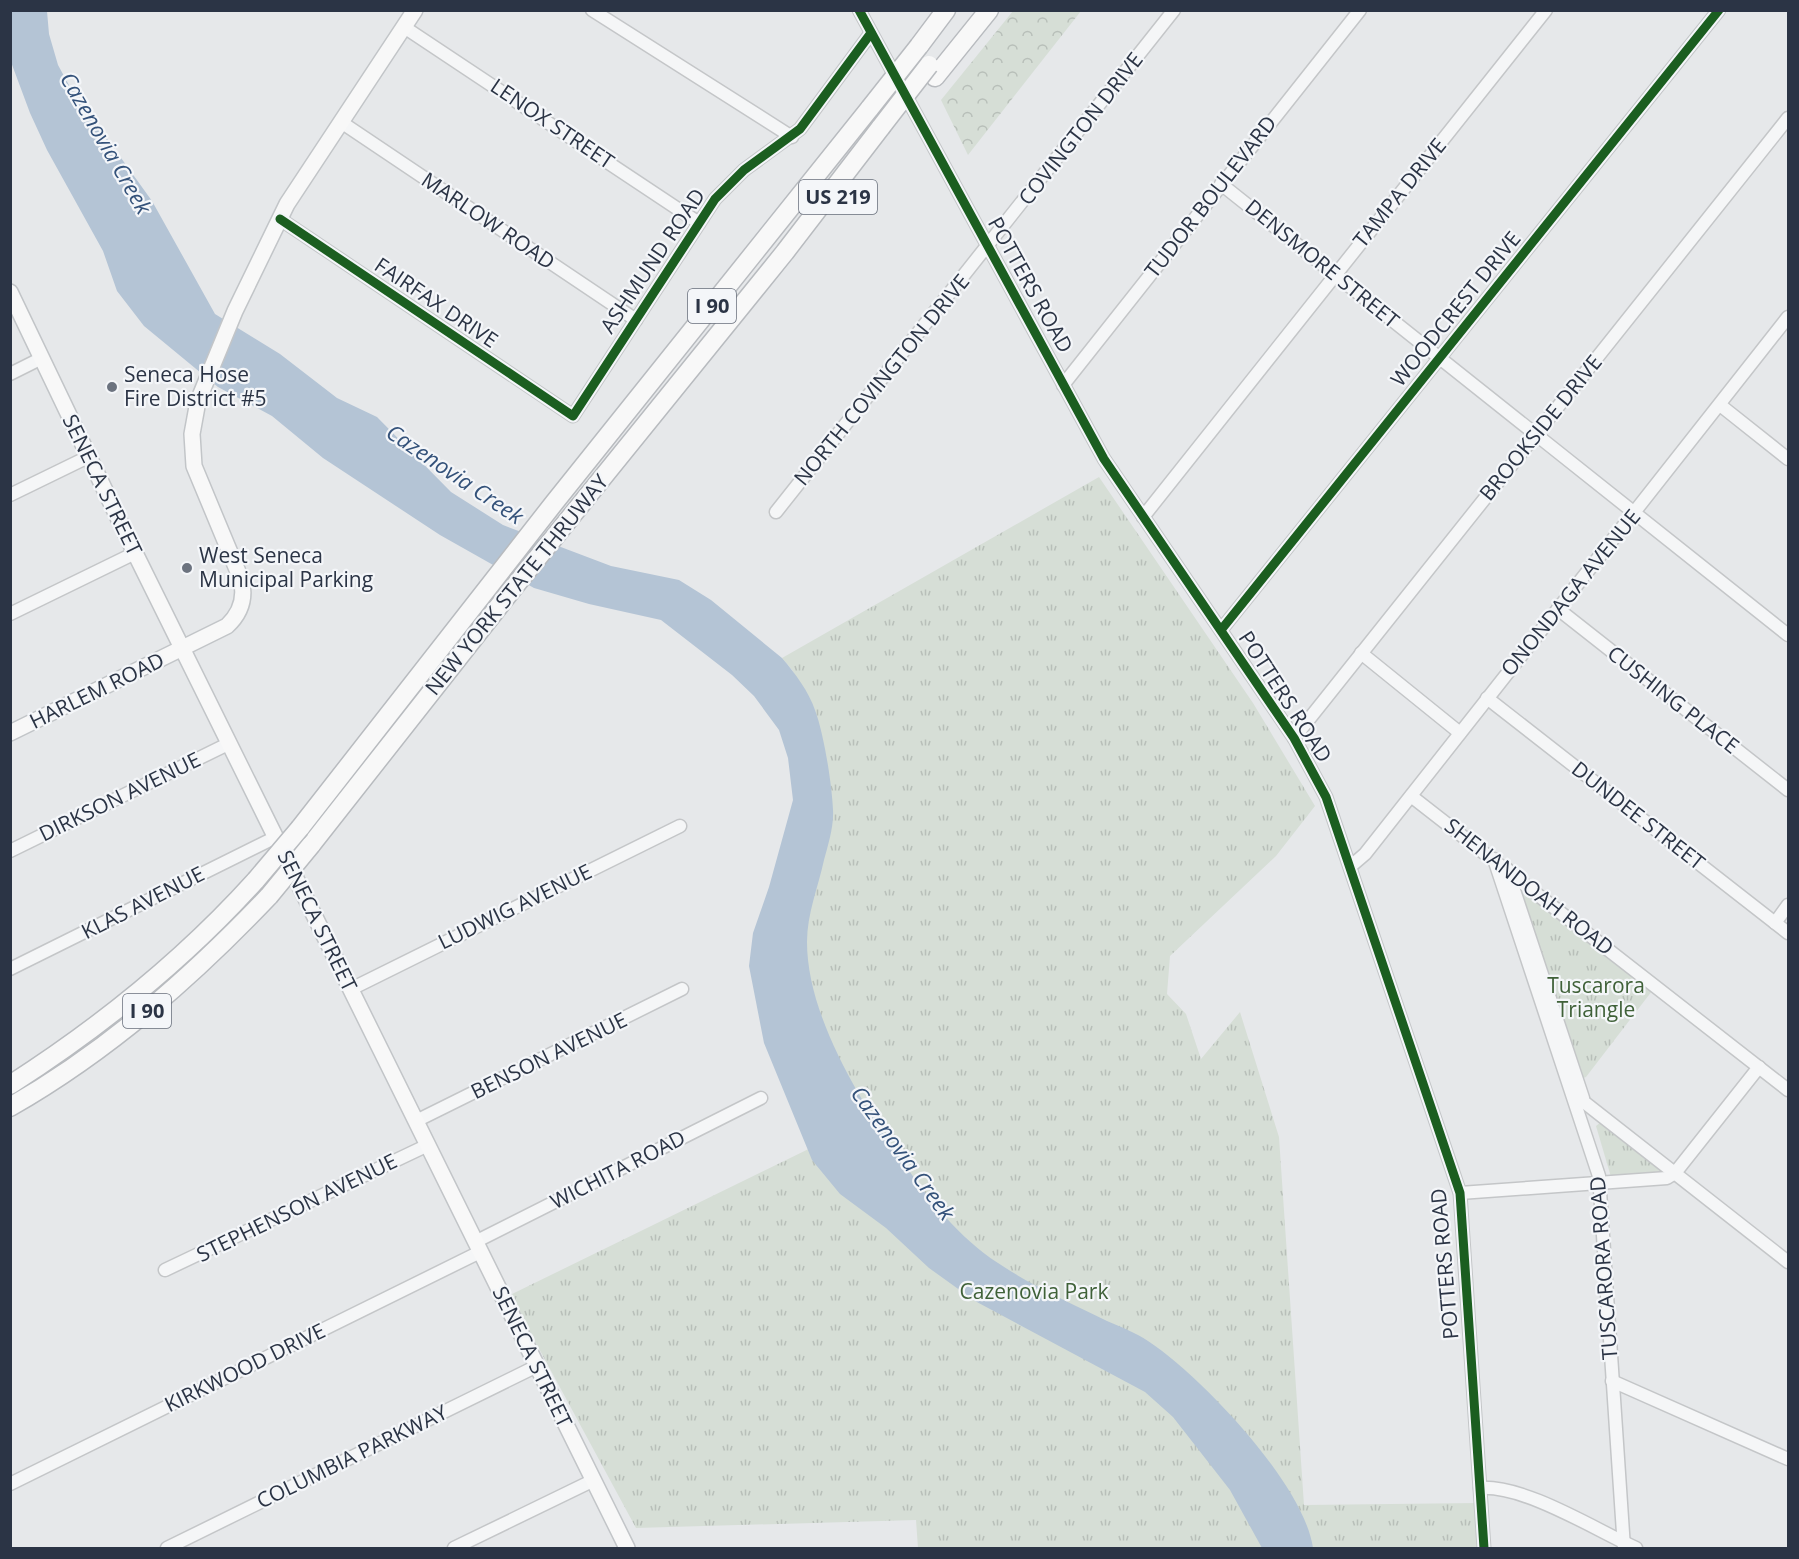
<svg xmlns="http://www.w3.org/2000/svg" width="1799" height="1559" viewBox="0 0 1799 1559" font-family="'Open Sans',sans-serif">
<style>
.grass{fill:url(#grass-tufts)}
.forest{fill:url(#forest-crowns)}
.water{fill:#b4c4d5}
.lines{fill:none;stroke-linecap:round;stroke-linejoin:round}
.minor-casing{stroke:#c4c6c8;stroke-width:15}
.major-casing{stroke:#c2c5c8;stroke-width:18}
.highway-casing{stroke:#b8bbbf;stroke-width:21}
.minor{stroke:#f5f6f7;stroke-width:12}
.major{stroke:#f8f8f8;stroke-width:15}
.highway{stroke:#f8f8f8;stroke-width:18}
.highway-bridge-casing{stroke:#b8bbbf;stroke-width:21;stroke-linecap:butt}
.highway-bridge{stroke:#f8f8f8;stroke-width:18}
.cycleway-casing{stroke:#f4f6f9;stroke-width:13}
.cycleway{stroke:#1b5e20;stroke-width:9}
.poi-dot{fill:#6c737f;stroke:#f4f6f9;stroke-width:2}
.labels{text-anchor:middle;stroke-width:4.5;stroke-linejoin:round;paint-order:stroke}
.shield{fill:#f4f6f9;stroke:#676e7b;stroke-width:1.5}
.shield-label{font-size:20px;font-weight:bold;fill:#2b3445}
.street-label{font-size:21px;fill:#2b3445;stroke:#f4f6f9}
.poi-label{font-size:21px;fill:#2b3445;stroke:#f4f6f9;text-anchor:start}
.park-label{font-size:21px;fill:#3f6138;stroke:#f4f6f9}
.water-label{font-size:22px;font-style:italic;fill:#34527a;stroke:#f4f6f9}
</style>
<defs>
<pattern id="grass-tufts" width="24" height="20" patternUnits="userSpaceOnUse" patternTransform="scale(1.5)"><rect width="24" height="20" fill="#d6ded6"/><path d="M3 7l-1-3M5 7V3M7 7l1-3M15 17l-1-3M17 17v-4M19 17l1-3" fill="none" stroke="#b8bfb9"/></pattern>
<pattern id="forest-crowns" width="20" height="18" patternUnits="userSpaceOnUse" patternTransform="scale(1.5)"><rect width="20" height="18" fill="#d6ded6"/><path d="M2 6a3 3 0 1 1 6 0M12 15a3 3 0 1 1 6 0" fill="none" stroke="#b8bfb9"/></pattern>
</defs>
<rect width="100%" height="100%" fill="#e6e8ea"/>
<!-- grass -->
<g class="grass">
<path d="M1099,477L1253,703L1315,806L1276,856L1170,956L1167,994L1186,1014L1201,1059L1240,1012L1279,1137L1304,1505L1477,1503L1480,1548H918L916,1520L636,1528L510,1295L825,1141L798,934L825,758L815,710L792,670L782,658Z"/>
<path d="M1524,890L1652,991L1586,1077L1581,1079L1520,892Z"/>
<path d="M1601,1122L1662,1170L1661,1174L1611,1177L1596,1126Z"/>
</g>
<!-- forest -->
<path class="forest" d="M1013,11H1081L968,155L941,100Z"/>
<!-- water -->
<path class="water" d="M11,11H47L49,34L58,65L70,87L152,201L215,314L280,354L337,398L377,417L451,492L503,525L611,566L679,580L711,600L782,658C795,673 809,692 815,710C824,734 832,785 833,810C834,826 828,845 824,860C818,888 807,913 807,942C807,1016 861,1102 902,1161C929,1199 959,1238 998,1263C1032,1286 1071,1303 1107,1321C1121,1327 1136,1333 1148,1341C1201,1376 1304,1484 1313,1548H1262L1230,1490L1173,1417L1145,1392L975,1301L929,1268L886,1228L840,1194L812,1160L764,1043L749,966L753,933L769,887L793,800L788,758L779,730L754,696L732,675L661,620L589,604L534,588L440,535L323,458L272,416L218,387L144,326L117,291L103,251L47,150L30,113L11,62Z"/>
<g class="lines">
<!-- minor casing -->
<g class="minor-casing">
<g id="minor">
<path d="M592,10L792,137"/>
<path d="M859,10L1104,459L1294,738L1326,797L1460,1193L1484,1548"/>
<path d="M404,27L699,223"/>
<path d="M341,122L636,320"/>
<path d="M1221,184L1788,635"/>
<path d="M280,219L573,416L715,199L744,170L800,129L871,33"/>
<path d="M10,374L42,358"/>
<path d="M1063,385L1360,10"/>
<path d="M1720,405L1788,459"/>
<path d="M10,495L88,457"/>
<path d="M776,512L1174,10"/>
<path d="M1143,517L1546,10"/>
<path d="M1558,609L1788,790"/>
<path d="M10,614L135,553"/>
<path d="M1221,630L1719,10"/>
<path d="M1361,653L1460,733"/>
<path d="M1487,698L1788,933"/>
<path d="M1294,738L1788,118"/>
<path d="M1411,796L1788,1090"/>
<path d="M10,851L230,743"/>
<path d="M1494,859L1599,1176L1624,1548"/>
<path d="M1351,866L1365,854L1788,317"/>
<path d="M1507,869L1583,1098"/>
<path d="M1775,923L1788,905"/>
<path d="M10,969L276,837"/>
<path d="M351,989L680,826"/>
<path d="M1575,1095L1788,1262"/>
<path d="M416,1121L682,989"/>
<path d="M1460,1193L1667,1178L1675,1173L1759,1067"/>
<path d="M475,1242L761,1098"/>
<path d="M165,1270L428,1145"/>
<path d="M1612,1381L1788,1459"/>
<path d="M10,1484L480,1252"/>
<path d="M1480,1488C1525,1485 1594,1529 1636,1548"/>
<path d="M167,1548L537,1366"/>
<path d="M454,1548L594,1480"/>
</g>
</g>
<!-- major casing -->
<g class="major-casing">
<g id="major">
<path d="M10,292L135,553L627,1548"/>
<path d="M10,733L227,626C241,613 246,598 241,579L194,466L192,434L198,401L235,311L287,204L415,10"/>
</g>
</g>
<!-- highway casing -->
<g class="highway-casing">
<g id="highway">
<path d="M919,46L946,10"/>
<path d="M935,77L989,10"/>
<path d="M300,828L554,503L870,108"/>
<path d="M311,845L510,592L785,252L881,127"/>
<path d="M10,1085C102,1026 183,961 256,880"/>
<path d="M10,1107C108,1051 192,977 269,896"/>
</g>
</g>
<!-- minor -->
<use href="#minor" class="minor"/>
<!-- major -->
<use href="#major" class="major"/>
<!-- highway -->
<use href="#highway" class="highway"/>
<!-- highway-bridge casing -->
<g class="highway-bridge-casing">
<g id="highway-bridge">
<path d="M870,108L919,46"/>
<path d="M881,127L929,65"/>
<path d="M256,880L300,828"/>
<path d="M269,896L311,845"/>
</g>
</g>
<!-- highway-bridge -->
<use href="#highway-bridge" class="highway-bridge"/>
<!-- cycleway casing -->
<g class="cycleway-casing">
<g id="cycleway">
<path d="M859,10L1104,459L1294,738L1326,797L1460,1193L1484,1548"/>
<path d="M280,219L573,416L715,199L744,170L800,129L871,33"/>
<path d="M1221,630L1719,10"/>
</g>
</g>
<!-- cycleway -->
<use href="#cycleway" class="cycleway"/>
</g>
<!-- markers -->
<g class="poi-dot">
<circle cx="112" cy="387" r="6"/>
<circle cx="187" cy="568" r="6"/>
</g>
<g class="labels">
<!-- shield labels -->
<g class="shield">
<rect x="799" y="180" width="78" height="34" rx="4.5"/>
<rect x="688" y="289" width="48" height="34" rx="4.5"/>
<rect x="123" y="994" width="48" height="34" rx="4.5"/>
</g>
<g class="shield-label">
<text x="838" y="204">US 219</text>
<text x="712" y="313">I 90</text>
<text x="147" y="1018">I 90</text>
</g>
<!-- street labels -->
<g class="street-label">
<text transform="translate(552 124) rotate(34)" y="7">LENOX STREET</text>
<text transform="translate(1081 129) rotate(-52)" y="7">COVINGTON DRIVE</text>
<text transform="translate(1400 193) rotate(-51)" y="7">TAMPA DRIVE</text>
<text transform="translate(1211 197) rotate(-52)" y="7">TUDOR BOULEVARD</text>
<text transform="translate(488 221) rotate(34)" y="7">MARLOW ROAD</text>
<text transform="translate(653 261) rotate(-56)" y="7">ASHMUND ROAD</text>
<text transform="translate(1322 264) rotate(39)" y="7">DENSMORE STREET</text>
<text transform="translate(1030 285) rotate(61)" y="7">POTTERS ROAD</text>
<text transform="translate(436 303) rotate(34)" y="7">FAIRFAX DRIVE</text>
<text transform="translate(1456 309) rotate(-51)" y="7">WOODCREST DRIVE</text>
<text transform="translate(882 380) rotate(-51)" y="7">NORTH COVINGTON DRIVE</text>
<text transform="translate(1541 428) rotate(-51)" y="7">BROOKSIDE DRIVE</text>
<text transform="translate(102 485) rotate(64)" y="7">SENECA STREET</text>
<text transform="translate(517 585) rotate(-51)" y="7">NEW YORK STATE THRUWAY</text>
<text transform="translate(1571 593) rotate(-51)" y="7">ONONDAGA AVENUE</text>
<text transform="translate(97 691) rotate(-26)" y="7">HARLEM ROAD</text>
<text transform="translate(1285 697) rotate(57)" y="7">POTTERS ROAD</text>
<text transform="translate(1673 700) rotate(38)" y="7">CUSHING PLACE</text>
<text transform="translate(120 797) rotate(-26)" y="7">DIRKSON AVENUE</text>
<text transform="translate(1638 816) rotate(38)" y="7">DUNDEE STREET</text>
<text transform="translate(1529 887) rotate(38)" y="7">SHENANDOAH ROAD</text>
<text transform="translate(143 903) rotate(-27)" y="7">KLAS AVENUE</text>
<text transform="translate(515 907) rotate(-26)" y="7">LUDWIG AVENUE</text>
<text transform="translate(317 921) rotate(64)" y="7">SENECA STREET</text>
<text transform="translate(549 1056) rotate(-26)" y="7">BENSON AVENUE</text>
<text transform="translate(618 1170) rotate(-27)" y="7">WICHITA ROAD</text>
<text transform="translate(297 1208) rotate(-26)" y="7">STEPHENSON AVENUE</text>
<text transform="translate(1445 1264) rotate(-95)" y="7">POTTERS ROAD</text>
<text transform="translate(1604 1268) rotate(-94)" y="7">TUSCARORA ROAD</text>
<text transform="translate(532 1357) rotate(64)" y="7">SENECA STREET</text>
<text transform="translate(245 1368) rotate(-26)" y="7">KIRKWOOD DRIVE</text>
<text transform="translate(352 1457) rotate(-26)" y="7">COLUMBIA PARKWAY</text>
</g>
<!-- poi labels -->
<g class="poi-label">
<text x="124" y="382">Seneca Hose<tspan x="124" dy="24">Fire District #5</tspan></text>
<text x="199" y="563">West Seneca<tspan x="199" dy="24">Municipal Parking</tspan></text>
</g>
<!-- park labels -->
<g class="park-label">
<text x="1596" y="993">Tuscarora<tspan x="1596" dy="24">Triangle</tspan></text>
<text x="1034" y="1299">Cazenovia Park</text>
</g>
<!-- water labels -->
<g class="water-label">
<text transform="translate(106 143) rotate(60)" y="8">Cazenovia Creek</text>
<text transform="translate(455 474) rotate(34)" y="8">Cazenovia Creek</text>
<text transform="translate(903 1153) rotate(54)" y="8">Cazenovia Creek</text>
</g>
</g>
<!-- border -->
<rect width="1799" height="1559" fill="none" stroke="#2b3445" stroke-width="24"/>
</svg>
